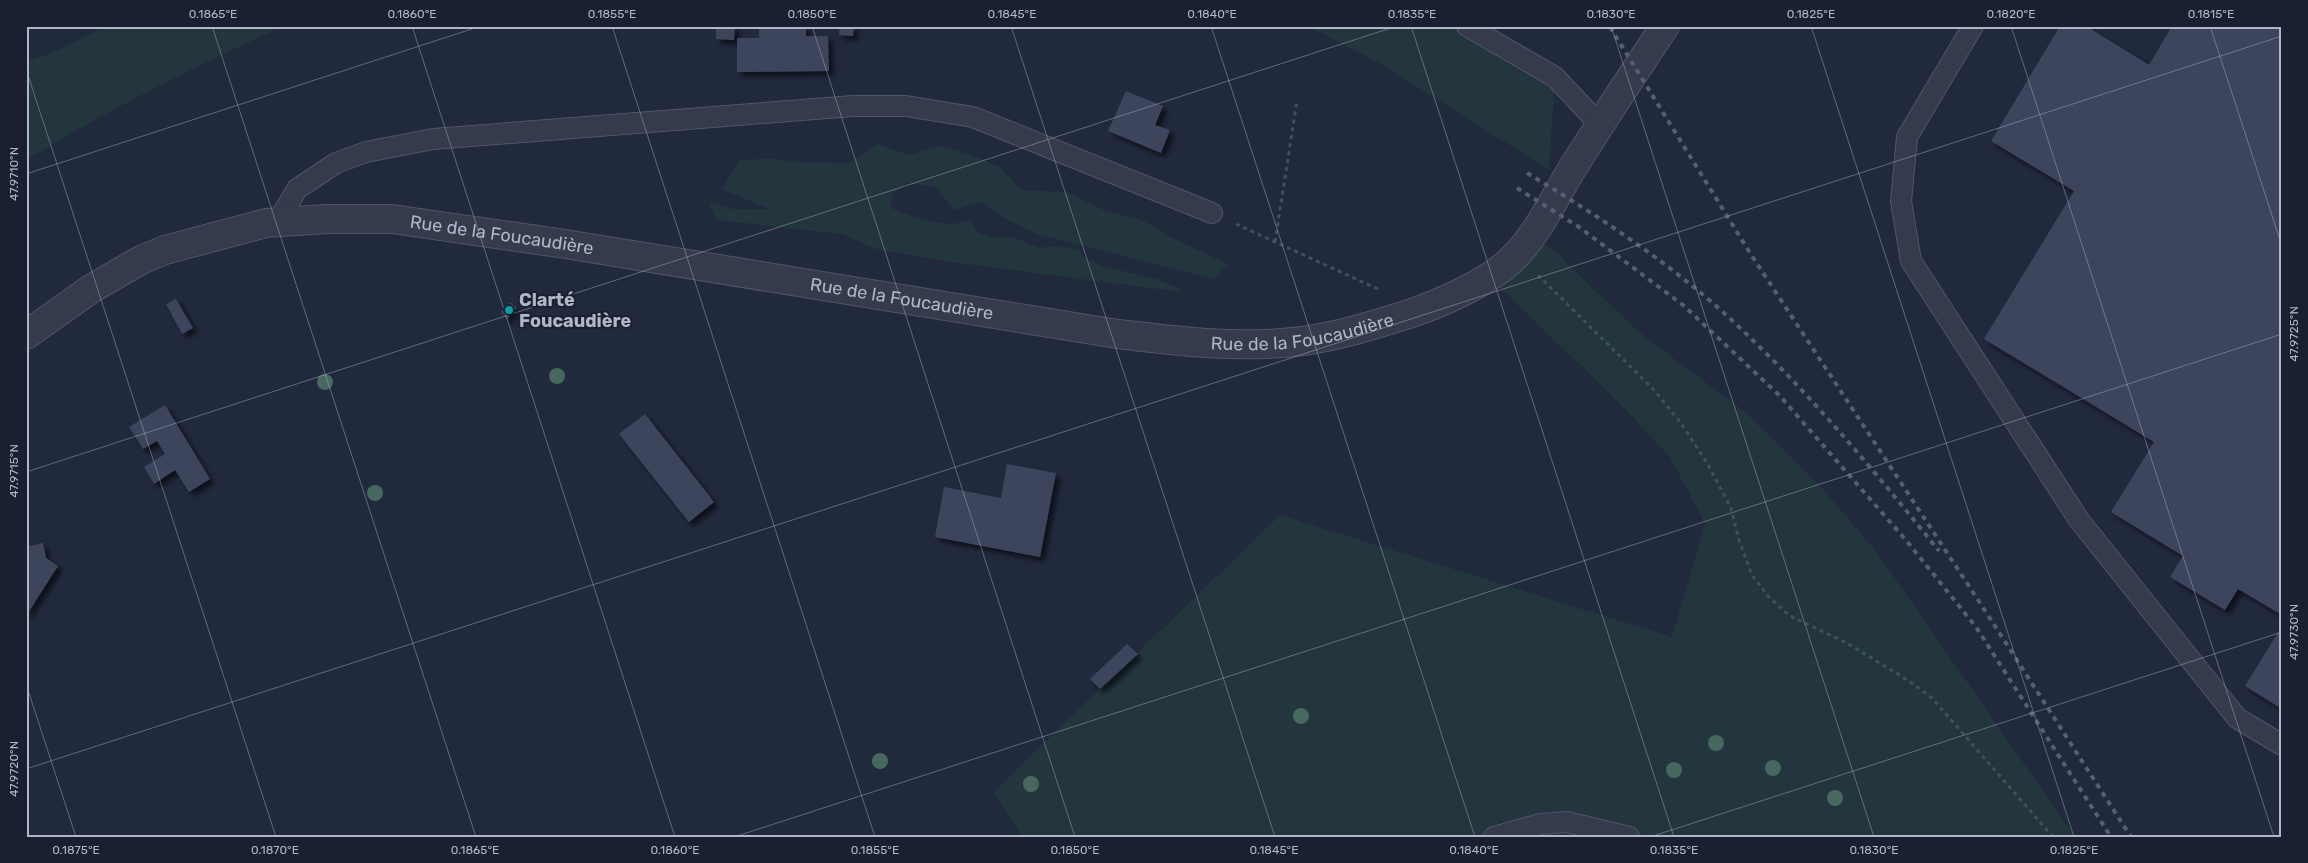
<svg xmlns="http://www.w3.org/2000/svg" width="2308" height="863" viewBox="0 0 2308 863" font-family="Rubik,sans-serif">
<style>
.green{fill:#23363e}
.building{fill:#3d455d;filter:url(#shadow)}
.lines{fill:none;stroke-linecap:round;stroke-linejoin:round}
.lane-casing{stroke:#505667;stroke-width:22}
.street-casing{stroke:#505667;stroke-width:30}
.path{stroke:#3e5258;stroke-width:3;stroke-dasharray:4 4;stroke-linecap:butt}
.lane{stroke:#353b4d;stroke-width:20}
.street{stroke:#353b4d;stroke-width:28}
.rail{stroke:#575e74;stroke-width:4;stroke-dasharray:5 5;stroke-linecap:butt}
.tree{fill:#47685f}
.ticks{fill:none;stroke:#b0b6c8;stroke-width:1;stroke-opacity:0.45}
.culture-dot{fill:#0f9aa8;stroke:#1a2031;stroke-width:2}
.labels{text-anchor:middle;stroke-width:4;stroke-linejoin:round;paint-order:stroke}
.street-label{font-size:18px;fill:#b0b6c8;stroke:#1a2031}
.poi-label{font-size:18px;font-weight:bold;fill:#b0b6c8;stroke:#1a2031;text-anchor:start}
.neatline{fill:none;stroke:#b0b6c8;stroke-width:2}
.ticks-label{font-size:12px;text-anchor:middle;fill:#b0b6c8}
</style>
<defs>
<filter id="shadow"><feDropShadow dx="4.5" dy="4.5" stdDeviation="2.5" flood-color="#0009"/></filter>
</defs>
<rect width="100%" height="100%" fill="#21293d"/>
<!-- green -->
<g class="green">
<path d="M106,26H284C195,66 109,110 26,160V62L54,52Z"/>
<path d="M1308,26H1467L1555,77L1549,170L1383,65Z"/>
<path d="M878,144L909,155L940,146L972,155L1000,167L1022,190L1066,192L1106,211L1142,220L1171,237L1228,264L1214,279L1037,234L1005,218L982,202L954,210L935,187L907,183L892,194L891,208C914,217 945,230 969,220L978,233L992,238L1013,237L1040,248L1050,246L1078,249L1085,259L1102,266L1156,279L1175,286L1181,292L951,262L876,249L842,234L716,220L708,202L733,209H769L722,189L739,161L770,158L797,162L848,163Z"/>
<path d="M1531,236L1556,252L1636,330L1746,413L1818,483L1878,554L2075,837H1022L993,792L1280,515L1672,637L1705,524L1669,455L1608,392L1488,276Z"/>
</g>
<!-- building -->
<g class="building">
<path d="M716,26H735L734,40L716,39Z"/>
<path d="M759,26H806V36H828L829,71L737,72V38H759Z"/>
<path d="M840,26H854L853,36L839,35Z"/>
<path d="M2060,26H2086L2149,65L2172,26H2282V615L2238,589L2225,610L2170,577L2183,556L2111,512L2154,442L1984,339L2074,191L1991,141Z"/>
<path d="M1126,91L1163,106L1155,125L1170,130L1161,153L1108,131Z"/>
<path d="M176,299L193,328L182,334L166,304Z"/>
<path d="M510,302L517,308L507,319L501,312Z"/>
<path d="M165,405L210,479L189,492L175,470L154,484L144,467L165,454L157,441L143,449L129,427Z"/>
<path d="M645,414L714,502L689,522L619,434Z"/>
<path d="M1007,464L1056,473L1040,557L935,537L944,487L1001,498Z"/>
<path d="M43,543L46,558L58,566L26,616V547Z"/>
<path d="M2282,626V709L2245,686Z"/>
<path d="M1127,644L1138,654L1100,689L1090,679Z"/>
</g>
<g class="lines">
<!-- lane casing -->
<g class="lane-casing">
<g id="lane">
<path d="M1467,26L1555,77L1600,125"/>
<path d="M1973,26L1907,137L1901,201L1911,261L2079,520L2237,718L2282,745"/>
<path d="M266,223L280,218L297,189L336,163L366,152L433,139L853,106H906L973,117L1212,213"/>
<path d="M1494,837L1540,824L1567,822L1629,837"/>
</g>
</g>
<!-- street casing -->
<g class="street-casing">
<g id="street">
<path id="s1" d="M26,335L91,289L141,260L165,250L266,223L327,219H392L565,244L1111,333C1174,341 1239,349 1303,341C1339,336 1374,325 1409,314C1439,304 1485,284 1509,262C1536,238 1553,200 1572,169C1602,121 1633,74 1665,26"/>
</g>
</g>
<!-- path -->
<g class="path">
<path d="M1236,224L1380,290"/>
<path d="M1275,242L1297,100"/>
<path d="M1538,275L1654,390L1681,423L1707,463L1731,508L1739,540L1752,575L1768,596L1790,616L1847,643L1909,681L1932,698L2053,837"/>
</g>
<!-- lane -->
<use href="#lane" class="lane"/>
<!-- street -->
<use href="#street" class="street"/>
<!-- rail -->
<g class="rail">
<path d="M1610,27L1750,253L1982,606L2131,837"/>
<path d="M1527,173C1595,214 1664,259 1724,313C1803,385 1872,468 1939,551"/>
<path d="M1517,188L1579,227L1683,305L1779,395L1905,539L1976,627L2111,837"/>
</g>
</g>
<!-- trees -->
<g class="tree">
<circle cx="557" cy="376" r="8"/>
<circle cx="325" cy="382" r="8"/>
<circle cx="375" cy="493" r="8"/>
<circle cx="1301" cy="716" r="8"/>
<circle cx="1716" cy="743" r="8"/>
<circle cx="880" cy="761" r="8"/>
<circle cx="1773" cy="768" r="8"/>
<circle cx="1674" cy="770" r="8"/>
<circle cx="1031" cy="784" r="8"/>
<circle cx="1835" cy="798" r="8"/>
</g>
<!-- ticks -->
<path class="ticks" d="M212,26L476,837M412,26L675,837M612,26L875,837M812,26L1075,837M1011,26L1275,837M1211,26L1475,837M1411,26L1674,837M1611,26L1874,837M1811,26L2074,837M2011,26L2274,837M2210,26L2282,246M26,69L276,837M26,174L481,26M26,472L1397,26M26,684L76,837M26,769L2282,36M734,837L2282,334M1650,837L2282,632"/>
<!-- markers -->
<circle class="culture-dot" cx="509" cy="310" r="5"/>
<g class="labels">
<!-- street labels -->
<g class="street-label">
<text dy="6" stroke="none"><textPath href="#s1" startOffset="505">Rue de la Foucaudière</textPath></text>
<text dy="6" stroke="none"><textPath href="#s1" startOffset="910">Rue de la Foucaudière</textPath></text>
<text dy="6" stroke="none"><textPath href="#s1" startOffset="1315">Rue de la Foucaudière</textPath></text>
</g>
<!-- poi labels -->
<g class="poi-label">
<text x="519" y="306">Clarté<tspan x="519" dy="21">Foucaudière</tspan></text>
</g>
</g>
<!-- border -->
<rect width="2308" height="863" fill="none" stroke="#1a2031" stroke-width="55"/>
<rect x="28" y="28" width="2252" height="808" class="neatline"/>
<g class="ticks-label">
<text x="213" y="18">0.1865°E</text>
<text x="412" y="18">0.1860°E</text>
<text x="612" y="18">0.1855°E</text>
<text x="812" y="18">0.1850°E</text>
<text x="1012" y="18">0.1845°E</text>
<text x="1212" y="18">0.1840°E</text>
<text x="1412" y="18">0.1835°E</text>
<text x="1611" y="18">0.1830°E</text>
<text x="1811" y="18">0.1825°E</text>
<text x="2011" y="18">0.1820°E</text>
<text x="2211" y="18">0.1815°E</text>
<text transform="translate(14 174) rotate(-90)" y="4">47.9710°N</text>
<text transform="translate(2294 334) rotate(-90)" y="4">47.9725°N</text>
<text transform="translate(14 471) rotate(-90)" y="4">47.9715°N</text>
<text transform="translate(2294 632) rotate(-90)" y="4">47.9730°N</text>
<text transform="translate(14 769) rotate(-90)" y="4">47.9720°N</text>
<text x="76" y="854">0.1875°E</text>
<text x="275" y="854">0.1870°E</text>
<text x="475" y="854">0.1865°E</text>
<text x="675" y="854">0.1860°E</text>
<text x="875" y="854">0.1855°E</text>
<text x="1075" y="854">0.1850°E</text>
<text x="1274" y="854">0.1845°E</text>
<text x="1474" y="854">0.1840°E</text>
<text x="1674" y="854">0.1835°E</text>
<text x="1874" y="854">0.1830°E</text>
<text x="2074" y="854">0.1825°E</text>
</g>
</svg>
